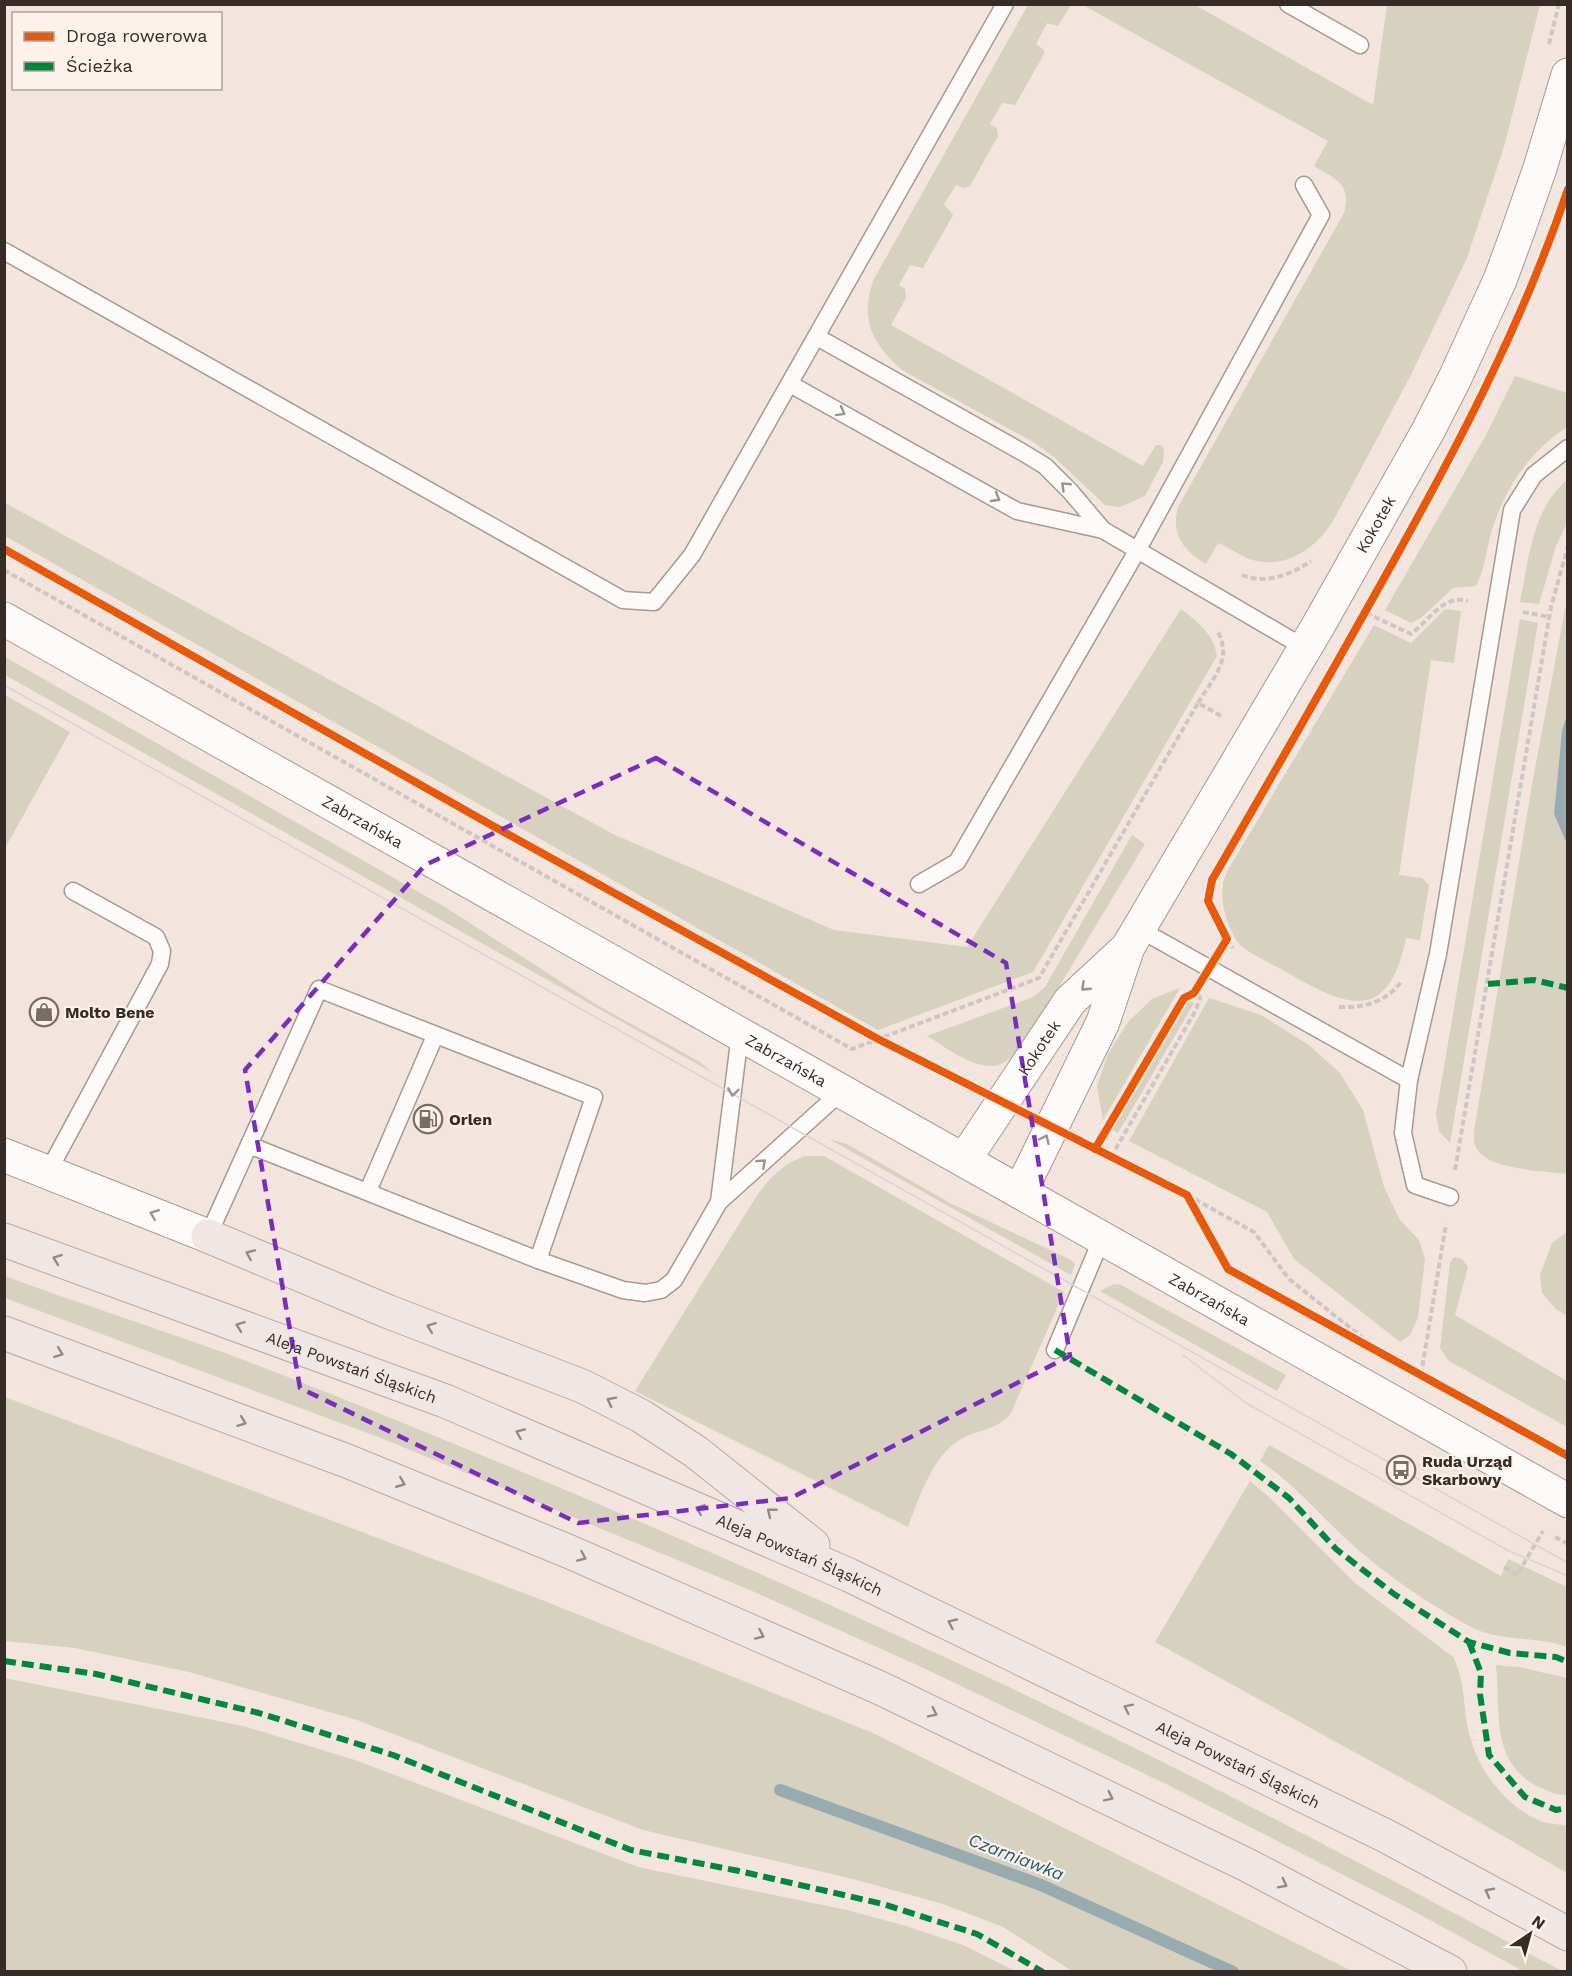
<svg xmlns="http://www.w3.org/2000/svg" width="1572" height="1976" viewBox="0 0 1572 1976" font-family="'Work Sans',sans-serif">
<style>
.green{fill:#d6d2bf}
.water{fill:#97abb1}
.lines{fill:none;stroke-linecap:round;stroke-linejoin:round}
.stream{stroke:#97abb1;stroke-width:12}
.service-casing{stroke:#a59a94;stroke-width:19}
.minor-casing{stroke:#a59a94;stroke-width:35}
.secondary-casing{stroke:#a59a94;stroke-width:35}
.primary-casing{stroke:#bba9a2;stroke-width:35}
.path{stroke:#cdc7c4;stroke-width:4;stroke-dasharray:6 3;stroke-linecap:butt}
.service{stroke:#fdfbfa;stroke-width:16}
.minor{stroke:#fdfbfa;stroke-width:33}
.secondary{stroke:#fdfbfa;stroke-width:33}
.primary{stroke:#f0e7e5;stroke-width:33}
.tram{stroke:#d9d4d2;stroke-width:1.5}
.quiet{stroke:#00873e;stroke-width:6;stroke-dasharray:12 6;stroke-linecap:butt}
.cycleway-casing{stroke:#fdf1ec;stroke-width:11}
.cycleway{stroke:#e8590c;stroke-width:8}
.oneway{stroke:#9a9390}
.oneway2{stroke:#938986}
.marked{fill:none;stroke:#7b2cbf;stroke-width:4.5;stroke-dasharray:12 8;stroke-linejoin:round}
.labels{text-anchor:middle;stroke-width:4.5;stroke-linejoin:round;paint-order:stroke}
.street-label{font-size:16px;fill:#362b26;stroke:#fdf1ec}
.poi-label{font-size:16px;font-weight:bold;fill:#362b26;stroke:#fdf1ec;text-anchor:start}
.water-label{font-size:18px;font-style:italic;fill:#195c70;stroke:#fdf1ec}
</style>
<rect width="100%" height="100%" fill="#f3e4dd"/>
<!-- green -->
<g class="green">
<path d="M1028,5H1071L1058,26L1047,23L1036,44L1044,50V54L1015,105L1002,103L990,124L997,128L998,136L970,186L963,188L956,185L944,204L953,215L923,268L910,265L899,285L905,289L906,298L891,325L1143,466L1156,445H1161L1164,449L1163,462L1145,496L1120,507L1105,505L1054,457L1035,443L902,370C872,344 859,318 874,279Z"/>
<path d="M1083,5H1195L1373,105L1387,5H1540L1504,147L1467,258L1410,377L1333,521C1317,547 1288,568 1256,561C1243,558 1230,548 1218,543L1206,564C1183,550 1171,535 1178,507L1344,213C1352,184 1336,179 1314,166L1328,141Z"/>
<path d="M1515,376L1567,393V427C1528,453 1505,488 1491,533C1486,551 1485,569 1476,586L1453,588L1421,618L1411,623L1385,610L1485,437Z"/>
<path d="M1567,480V523L1556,546L1539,604L1520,602C1529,559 1532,509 1567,480Z"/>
<path d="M5,503L613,834L834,930L967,947L1181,609C1198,622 1214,634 1217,656L1033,972L878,1030L5,536Z"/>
<path d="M1567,599V715L1562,730L1554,814L1568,844L1567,1174C1546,1171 1482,1170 1475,1145C1473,1141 1475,1135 1474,1131L1533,779Z"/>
<path d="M1445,609L1461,611L1454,663L1431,660L1399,875L1422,878L1429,885L1420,940L1406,938C1388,1027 1344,1006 1283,970C1272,964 1243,951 1237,941C1227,927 1220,901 1223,884C1224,877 1229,869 1232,863L1374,625L1411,643Z"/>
<path d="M1520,619L1538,623L1450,1143L1439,1131L1436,1114Z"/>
<path d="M5,657L445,907L597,1005L700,1062L713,1073L5,675Z"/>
<path d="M5,695L70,732L5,848Z"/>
<path d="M1132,835L1145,844L1033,1030C1025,1041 1016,1054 1005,1062C983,1077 946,1047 927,1036L1033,997L1045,987Z"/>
<path d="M1180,988L1103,1120L1097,1086L1108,1054L1128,1022L1152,999Z"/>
<path d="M1209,998L1261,1015L1309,1045L1340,1073L1363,1110L1384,1187L1400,1220L1419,1240L1425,1259L1418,1318L1410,1335L1400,1342L1294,1259L1267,1212L1129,1141Z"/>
<path d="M1189,1000L1194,1003L1118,1133L1112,1130Z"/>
<path d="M829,1139L847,1144L950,1203L1071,1260L1075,1264L1071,1275Z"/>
<path d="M805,1156H824L1064,1292L1011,1413C999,1428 985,1429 967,1436C934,1450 920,1496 908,1527L635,1391L756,1197C770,1177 783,1164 805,1156Z"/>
<path d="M1567,1232V1316L1556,1309L1542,1293L1540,1275L1552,1243Z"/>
<path d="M1454,1257L1462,1259L1468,1267L1455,1315L1567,1381V1427L1449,1361L1440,1348L1450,1263Z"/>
<path d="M5,1276C96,1310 189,1338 280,1374C527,1471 772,1576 1013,1689C1199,1777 1381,1874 1562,1971H1523L1404,1906L1166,1784L917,1665L750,1590L381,1438L5,1298Z"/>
<path d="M1114,1284L1121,1285L1286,1375L1277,1391L1100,1291Z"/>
<path d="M5,1397L547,1602L873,1733L1352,1971H1072L1003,1927L943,1904L853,1879L643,1830L357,1720L189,1672L75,1648L5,1641Z"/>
<path d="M1269,1445L1501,1576L1508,1559L1567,1587V1647C1538,1636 1502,1642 1473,1628C1428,1604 1383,1573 1345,1538C1317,1512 1293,1483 1260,1461Z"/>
<path d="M1250,1481L1269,1497L1355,1583L1453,1657C1465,1680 1463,1704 1468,1729C1476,1768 1504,1805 1540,1821C1548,1824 1559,1824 1567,1826V1873L1434,1796L1155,1642Z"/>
<path d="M1496,1665L1519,1667L1567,1678V1795C1557,1796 1546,1790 1537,1786C1489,1761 1501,1709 1496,1665Z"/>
<path d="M5,1678L243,1726L355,1760L638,1867L847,1910L906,1926L963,1945L1015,1971H5Z"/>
</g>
<!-- water -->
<path class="water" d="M1567,715V844L1554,814L1562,730Z"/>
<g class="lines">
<!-- stream -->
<path class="stream" d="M780,1790L1041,1885L1233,1972"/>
<!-- service casing -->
<g class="service-casing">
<g id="service">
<path d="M1288,4L1360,45"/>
<path d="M4,251L623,600L654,602L692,555L1005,4"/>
<path d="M817,337L1022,452L1045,466L1070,491L1103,530L1305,648"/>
<path d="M790,384L1017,511L1103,530"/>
<path d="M919,884L957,862L1137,551L1321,215L1304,185"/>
<path d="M1139,929L1409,1080L1403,1133L1415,1185L1450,1197"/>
<path d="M1409,1080L1438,954L1512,510L1534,475L1568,448"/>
<path d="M249,1145L319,989L594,1097L538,1260"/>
<path d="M48,1172L160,964L162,951L156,937L73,891"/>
<path d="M368,1191L435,1036"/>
<path d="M719,1202L740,1034"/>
<path d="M208,1236L249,1145L538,1260L623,1290L645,1293L661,1290L674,1280L719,1202L842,1091"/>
<path d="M1055,1350L1102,1238"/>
</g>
</g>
<!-- minor casing -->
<g class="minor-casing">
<g id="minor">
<path d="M4,1155L208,1236"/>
<path id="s1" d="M964,1160L1070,1001L1125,950"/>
<path id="s2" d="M1020,1192L1103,1022L1128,947L1318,626L1428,431L1455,378L1500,280L1518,231L1540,168L1568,75"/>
</g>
</g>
<!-- secondary casing -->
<g class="secondary-casing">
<g id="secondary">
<path id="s3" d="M4,619L1568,1501"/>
</g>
</g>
<!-- primary casing -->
<g class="primary-casing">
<g id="primary">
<path d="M208,1236L389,1312L582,1386L641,1416L696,1452L813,1545"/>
<path id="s4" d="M4,1240L445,1401L849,1575L1386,1836L1568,1934"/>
<path d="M4,1333L347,1461L570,1552L880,1688L1247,1865L1450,1972"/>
</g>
</g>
<!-- path -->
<g class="path">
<path d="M1549,44L1559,4"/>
<path d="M4,570L852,1049L1039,978L1198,703L1223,717"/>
<path d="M1242,575C1266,585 1292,574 1311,561"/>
<path d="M1523,612L1549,617"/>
<path d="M1366,613L1411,634C1430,620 1443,594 1468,601"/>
<path d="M1198,703C1212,679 1233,660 1218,632"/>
<path d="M1227,939L1233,948"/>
<path d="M1339,1007C1363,1008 1385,1003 1401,982"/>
<path d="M1111,1157L1196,1010L1200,997L1197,995"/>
<path d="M1455,1170L1551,607L1568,546"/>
<path d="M1187,1195L1254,1232L1289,1279L1373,1346"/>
<path d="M1421,1375L1446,1224"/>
<path d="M1555,1537L1568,1544"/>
<path d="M1504,1567L1517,1575L1543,1531"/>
</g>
<!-- service -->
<use href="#service" class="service"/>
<!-- minor -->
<use href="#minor" class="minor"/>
<!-- secondary -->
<use href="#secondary" class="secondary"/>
<!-- primary -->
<use href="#primary" class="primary"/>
<!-- tram -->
<g class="tram">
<path d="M4,685L1568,1563"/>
<path d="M1183,1355L1246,1403L1507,1550L1568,1576"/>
</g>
<!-- quiet -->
<g class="quiet">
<path d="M1488,984L1534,980L1568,988"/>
<path d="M1055,1350L1231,1454L1289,1498L1336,1549L1394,1594L1469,1642L1510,1653L1556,1657L1568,1662"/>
<path d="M1469,1642L1481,1673L1480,1694L1489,1755L1525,1797L1556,1810L1568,1808"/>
<path d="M4,1661L96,1674L259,1713L393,1755L631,1850L739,1871L883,1904L977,1934L1043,1972"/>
</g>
<!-- cycleway casing -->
<g class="cycleway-casing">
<g id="cycleway">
<path d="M4,549L493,826L878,1039L1187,1195L1228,1269L1568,1456"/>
<path d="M1095,1149L1184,998L1194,993L1227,939L1208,901L1212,880C1273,775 1333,670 1392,564C1460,442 1523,322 1568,189"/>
</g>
</g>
<!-- cycleway -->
<use href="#cycleway" class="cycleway"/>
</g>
<!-- one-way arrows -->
<defs><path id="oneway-chevron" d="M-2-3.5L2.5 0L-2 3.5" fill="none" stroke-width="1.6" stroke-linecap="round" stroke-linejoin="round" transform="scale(1.5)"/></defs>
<g class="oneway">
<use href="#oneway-chevron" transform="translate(841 412) rotate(29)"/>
<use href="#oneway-chevron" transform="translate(1065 486) rotate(-136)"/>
<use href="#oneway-chevron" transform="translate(996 498) rotate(30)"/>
<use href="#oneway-chevron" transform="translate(1085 987) rotate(137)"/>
<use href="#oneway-chevron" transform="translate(733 1092) rotate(98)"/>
<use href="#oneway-chevron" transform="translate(1045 1139) rotate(-65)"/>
<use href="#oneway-chevron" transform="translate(762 1163) rotate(-42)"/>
<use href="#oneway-chevron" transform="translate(154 1214) rotate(-158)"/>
</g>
<g class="oneway2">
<use href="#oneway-chevron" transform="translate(250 1254) rotate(-157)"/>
<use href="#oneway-chevron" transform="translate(57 1259) rotate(-160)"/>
<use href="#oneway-chevron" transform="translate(240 1326) rotate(-160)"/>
<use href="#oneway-chevron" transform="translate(431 1327) rotate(-159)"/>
<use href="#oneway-chevron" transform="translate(59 1353) rotate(21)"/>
<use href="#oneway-chevron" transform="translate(611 1401) rotate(-153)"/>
<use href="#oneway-chevron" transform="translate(242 1422) rotate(21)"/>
<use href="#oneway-chevron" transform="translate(520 1433) rotate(-157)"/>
<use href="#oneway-chevron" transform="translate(401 1483) rotate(22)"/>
<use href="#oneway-chevron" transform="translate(700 1509) rotate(-158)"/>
<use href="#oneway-chevron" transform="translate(771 1512) rotate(-141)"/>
<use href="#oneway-chevron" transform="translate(582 1557) rotate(24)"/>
<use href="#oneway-chevron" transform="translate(952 1623) rotate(-155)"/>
<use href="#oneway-chevron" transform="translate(760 1635) rotate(24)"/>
<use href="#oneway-chevron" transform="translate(1128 1708) rotate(-154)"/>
<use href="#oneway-chevron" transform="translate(933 1713) rotate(26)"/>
<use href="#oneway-chevron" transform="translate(1109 1797) rotate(26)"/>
<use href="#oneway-chevron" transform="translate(1283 1884) rotate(27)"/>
<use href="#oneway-chevron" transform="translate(1489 1892) rotate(-152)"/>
</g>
<!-- marked area -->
<path class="marked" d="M656,758L1006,963L1070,1356L791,1498L578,1523L300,1388L245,1070L425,865Z"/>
<!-- icons -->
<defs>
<g id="shop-ring" transform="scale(1.5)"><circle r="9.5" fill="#fdf1ec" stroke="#786c66" stroke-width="1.5"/><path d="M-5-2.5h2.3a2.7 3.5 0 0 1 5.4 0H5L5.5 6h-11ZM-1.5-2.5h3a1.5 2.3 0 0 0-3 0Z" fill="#786c66"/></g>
<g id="fuel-ring" transform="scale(1.5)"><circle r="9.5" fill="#fdf1ec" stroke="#786c66" stroke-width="1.5"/><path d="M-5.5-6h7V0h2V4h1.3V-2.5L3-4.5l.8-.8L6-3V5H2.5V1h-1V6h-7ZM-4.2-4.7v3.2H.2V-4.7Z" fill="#786c66"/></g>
<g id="bus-ring" transform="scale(1.5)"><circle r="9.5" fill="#fdf1ec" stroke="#786c66" stroke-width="1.5"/><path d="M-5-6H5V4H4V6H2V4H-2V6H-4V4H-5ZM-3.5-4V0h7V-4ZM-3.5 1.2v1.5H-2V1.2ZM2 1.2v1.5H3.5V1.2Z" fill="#786c66"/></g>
</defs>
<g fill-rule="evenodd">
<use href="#shop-ring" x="44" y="1012"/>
<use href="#fuel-ring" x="428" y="1119"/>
<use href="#bus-ring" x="1401" y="1470"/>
</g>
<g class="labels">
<!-- street labels -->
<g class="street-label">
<text dy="6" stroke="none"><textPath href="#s2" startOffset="758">Kokotek</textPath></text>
<text dy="6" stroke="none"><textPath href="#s3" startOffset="412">Zabrzańska</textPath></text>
<text dy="6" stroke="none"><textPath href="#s1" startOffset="135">Kokotek</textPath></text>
<text dy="6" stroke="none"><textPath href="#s3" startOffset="898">Zabrzańska</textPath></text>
<text dy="6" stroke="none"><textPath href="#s3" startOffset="1384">Zabrzańska</textPath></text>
<text dy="6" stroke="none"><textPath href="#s4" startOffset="370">Aleja Powstań Śląskich</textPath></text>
<text dy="6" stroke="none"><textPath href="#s4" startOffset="856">Aleja Powstań Śląskich</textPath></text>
<text dy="6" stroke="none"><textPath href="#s4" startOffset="1342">Aleja Powstań Śląskich</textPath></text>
</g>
<!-- poi labels -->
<g class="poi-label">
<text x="65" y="1018">Molto Bene</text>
<text x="449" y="1125">Orlen</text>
<text x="1422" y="1467">Ruda Urząd<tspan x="1422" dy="18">Skarbowy</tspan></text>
</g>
<!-- water labels -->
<g class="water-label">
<text transform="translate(1016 1857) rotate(21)" y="6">Czarniawka</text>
</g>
</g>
<!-- border -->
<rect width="1572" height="1976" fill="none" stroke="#362b26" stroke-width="12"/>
<!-- legend -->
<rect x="12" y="12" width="210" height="78" fill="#fdf1ec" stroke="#ada29d" stroke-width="1.5"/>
<rect x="24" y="32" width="30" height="9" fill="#e8590c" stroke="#ada29d" stroke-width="1.5"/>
<text x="66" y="42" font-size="18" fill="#362b26">Droga rowerowa</text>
<rect x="24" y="62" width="30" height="9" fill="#00873e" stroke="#ada29d" stroke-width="1.5"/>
<text x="66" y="72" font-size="18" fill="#362b26">Ścieżka</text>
<!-- north arrow -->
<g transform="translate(1530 1934) rotate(36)" stroke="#fdf1ec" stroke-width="4.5" paint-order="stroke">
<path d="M0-4.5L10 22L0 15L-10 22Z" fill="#362b26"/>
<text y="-9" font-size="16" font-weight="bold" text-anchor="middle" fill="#362b26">N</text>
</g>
</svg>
